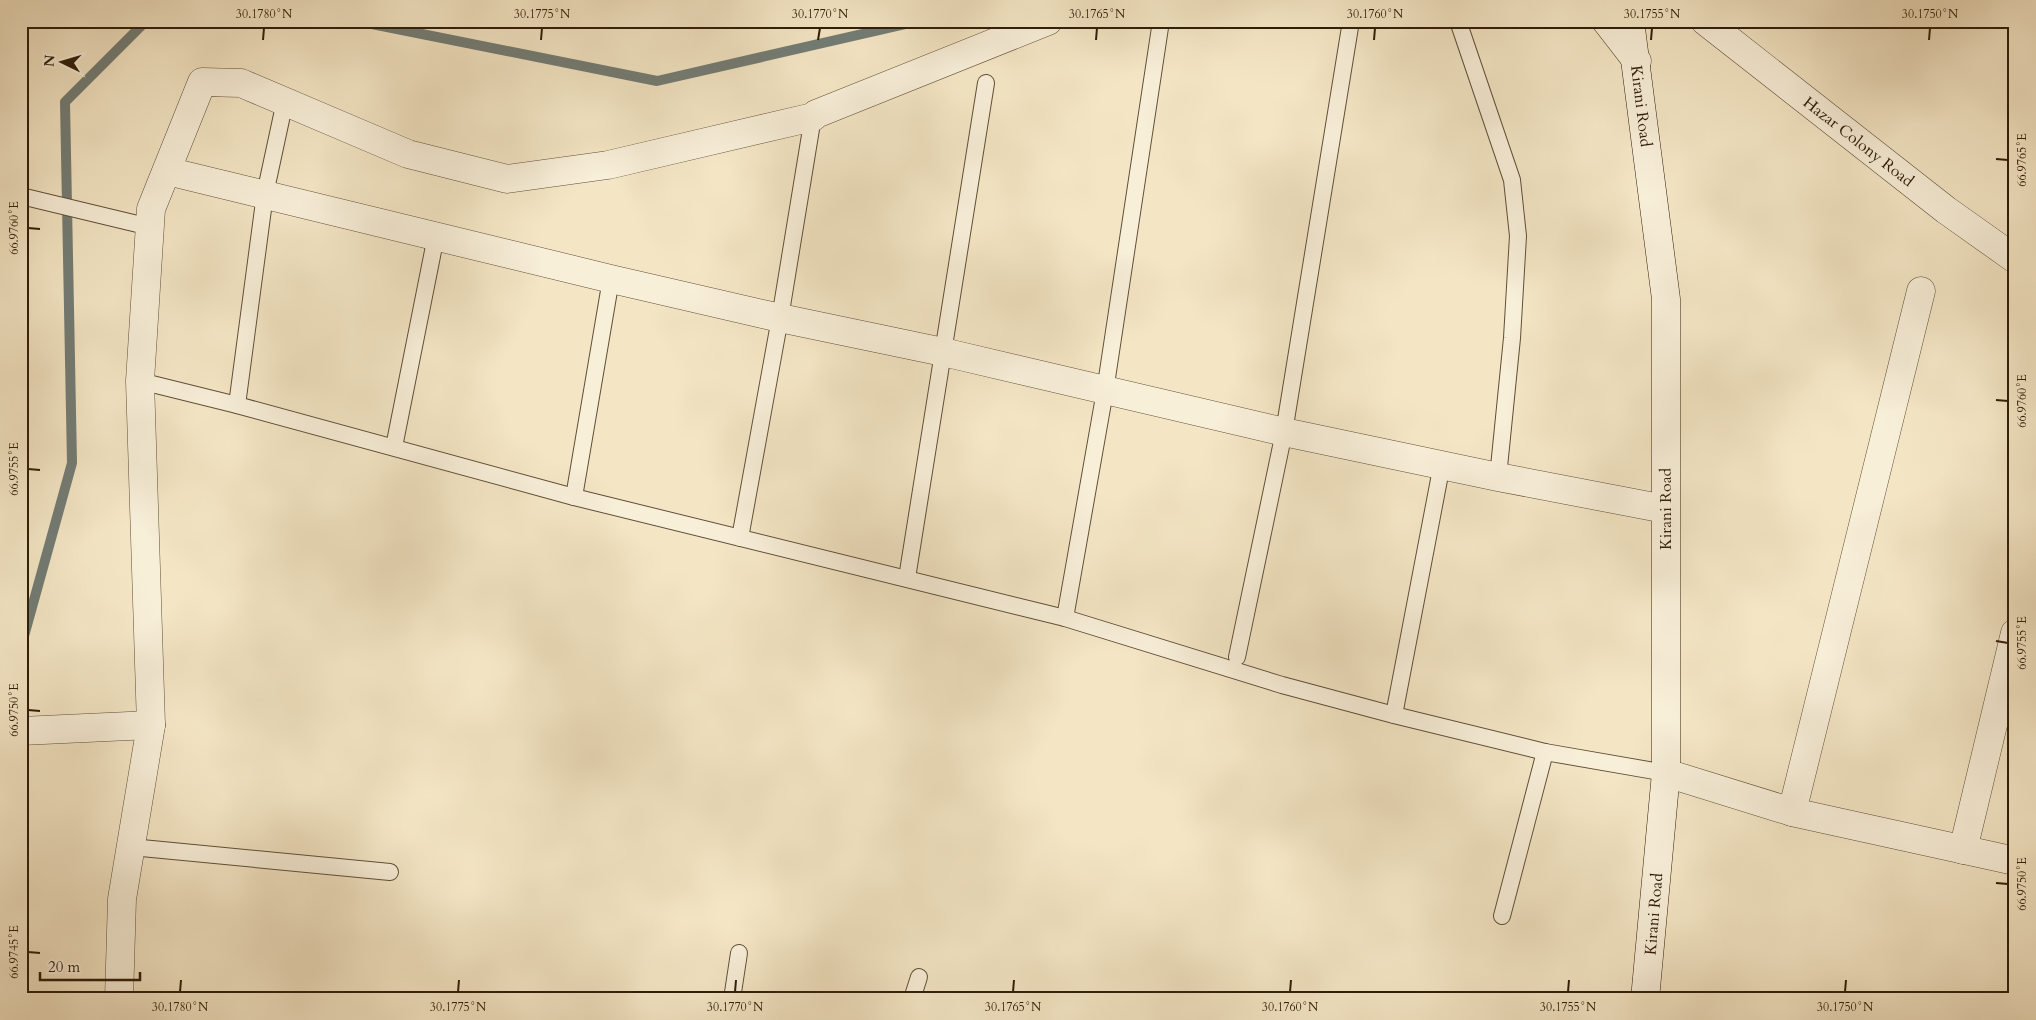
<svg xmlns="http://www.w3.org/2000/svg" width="2036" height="1020" viewBox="0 0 2036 1020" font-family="Cardo,serif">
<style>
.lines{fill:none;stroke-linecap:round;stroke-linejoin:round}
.stream{stroke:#737d76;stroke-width:10}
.service-casing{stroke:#604f38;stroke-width:18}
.minor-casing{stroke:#604f38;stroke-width:29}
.tertiary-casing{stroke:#604f38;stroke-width:29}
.secondary-casing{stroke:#2f1d09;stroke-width:29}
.service{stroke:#f8efd9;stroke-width:16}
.minor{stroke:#f8efd9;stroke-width:28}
.tertiary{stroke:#f8efd9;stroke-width:28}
.secondary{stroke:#f8efd9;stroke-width:28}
.ticks{fill:none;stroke:#2f1d09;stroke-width:2}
.labels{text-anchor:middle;stroke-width:5;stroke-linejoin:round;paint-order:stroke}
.street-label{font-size:16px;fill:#2f1d09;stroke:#f8efd9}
.neatline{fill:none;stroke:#2f1d09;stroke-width:2}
.ticks-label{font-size:12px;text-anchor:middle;fill:#2f1d09}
</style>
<rect width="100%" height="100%" fill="#f4e6c5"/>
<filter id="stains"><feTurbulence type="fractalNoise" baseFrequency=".004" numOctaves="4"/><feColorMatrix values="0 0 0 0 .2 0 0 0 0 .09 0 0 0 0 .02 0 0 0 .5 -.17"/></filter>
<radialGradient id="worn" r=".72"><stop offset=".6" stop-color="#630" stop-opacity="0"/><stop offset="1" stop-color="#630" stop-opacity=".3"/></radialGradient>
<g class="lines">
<!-- stream -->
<g class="stream">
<path d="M357,21L657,81L919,21"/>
<path d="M21,647L72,463L65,102L146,21"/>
</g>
<!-- service casing -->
<g class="service-casing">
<g id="service">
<path d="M1458,21L1512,180L1518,236L1512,338L1498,477"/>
<path d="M21,196L150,227"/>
<path d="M140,381L237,405L574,497L1065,618L1282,685L1394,715L1545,752L1666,773"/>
<path d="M237,405L265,194L285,101"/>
<path d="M394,447L436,236"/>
<path d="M574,497L611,279"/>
<path d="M740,538L780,318L813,117"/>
<path d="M907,578L986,83"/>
<path d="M1065,618L1105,391L1161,21"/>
<path d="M1237,657L1284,432L1351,21"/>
<path d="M1394,715L1442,464"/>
<path d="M131,847L390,872"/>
<path d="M1502,916L1545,752"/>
<path d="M732,999L739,953"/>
<path d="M912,999L919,977"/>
</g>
</g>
<!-- minor casing -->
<g class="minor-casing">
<g id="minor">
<path d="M1606,21L1637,61"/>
<path d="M167,171L611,279L780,318L943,352L1284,432L1498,477L1665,509"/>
<path d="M21,731L151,725"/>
<path d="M1666,773L1792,812L2015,861"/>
<path d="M1792,812L1921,291"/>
<path d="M1963,850L2015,633"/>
<path d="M119,999L122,899L151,725L140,381L151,209L202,82L241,83L408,154L507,179L608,165L813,117L816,114L1048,21"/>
</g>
</g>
<!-- tertiary casing -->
<g class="tertiary-casing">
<path id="tertiary" d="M1705,21L1946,210L2015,259"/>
</g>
<!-- secondary casing -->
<g class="secondary-casing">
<path id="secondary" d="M1630,21L1666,299V773L1645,999"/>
</g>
<!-- service -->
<use href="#service" class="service"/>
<!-- minor -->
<use href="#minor" class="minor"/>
<!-- tertiary -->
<use href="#tertiary" class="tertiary"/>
<!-- secondary -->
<use href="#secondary" class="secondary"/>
</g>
<!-- ticks -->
<path class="ticks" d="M263,40L264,28M541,40L542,28M818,40L820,28M1096,40L1097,28M1374,40L1375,28M1651,40L1652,28M1929,40L1930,28M1996,159L2008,160M28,228L40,229M1996,400L2008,401M28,469L40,470M1996,641L2008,643M28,710L40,711M1996,883L2008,884M28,952L40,953M180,992L181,980M458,992L459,980M735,992L736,980M1013,992L1014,980M1290,992L1291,980M1568,992L1569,980M1845,992L1846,980"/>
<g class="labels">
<!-- street labels -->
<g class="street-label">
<text transform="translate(1642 106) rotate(83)" y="6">Kirani Road</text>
<text transform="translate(1859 141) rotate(38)" y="6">Hazar Colony Road</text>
<text transform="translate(1665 509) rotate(-90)" y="6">Kirani Road</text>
<text transform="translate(1653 914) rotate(-85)" y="6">Kirani Road</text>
</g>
</g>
<!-- margin -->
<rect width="2036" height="1020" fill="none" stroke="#f4e6c5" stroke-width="55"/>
<!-- north arrow -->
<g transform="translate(62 62) rotate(275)" stroke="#f8efd9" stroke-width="4" paint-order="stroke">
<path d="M0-4L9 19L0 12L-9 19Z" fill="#2f1d09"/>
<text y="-8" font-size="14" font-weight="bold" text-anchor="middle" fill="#2f1d09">N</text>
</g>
<!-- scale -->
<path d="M40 972v8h100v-8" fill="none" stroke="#2f1d09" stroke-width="2.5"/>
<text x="48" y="972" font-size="15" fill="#2f1d09" stroke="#f8efd9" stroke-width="4" paint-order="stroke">20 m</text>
<rect x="28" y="28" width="1980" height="964" class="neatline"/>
<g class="ticks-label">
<text x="264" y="18">30.1780°N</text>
<text x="542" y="18">30.1775°N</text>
<text x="820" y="18">30.1770°N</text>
<text x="1097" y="18">30.1765°N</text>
<text x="1375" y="18">30.1760°N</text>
<text x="1652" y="18">30.1755°N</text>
<text x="1930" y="18">30.1750°N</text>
<text transform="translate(2022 160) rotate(-90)" y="4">66.9765°E</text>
<text transform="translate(14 228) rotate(-90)" y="4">66.9760°E</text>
<text transform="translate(2022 401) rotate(-90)" y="4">66.9760°E</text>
<text transform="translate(14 469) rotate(-90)" y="4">66.9755°E</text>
<text transform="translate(2022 643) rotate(-90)" y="4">66.9755°E</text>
<text transform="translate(14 710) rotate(-90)" y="4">66.9750°E</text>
<text transform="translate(2022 884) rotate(-90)" y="4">66.9750°E</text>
<text transform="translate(14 952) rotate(-90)" y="4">66.9745°E</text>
<text x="180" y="1011">30.1780°N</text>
<text x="458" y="1011">30.1775°N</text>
<text x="735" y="1011">30.1770°N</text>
<text x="1013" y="1011">30.1765°N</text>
<text x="1290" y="1011">30.1760°N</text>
<text x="1568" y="1011">30.1755°N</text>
<text x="1845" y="1011">30.1750°N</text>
</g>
<rect width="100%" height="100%" filter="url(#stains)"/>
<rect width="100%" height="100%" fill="url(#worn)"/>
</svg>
